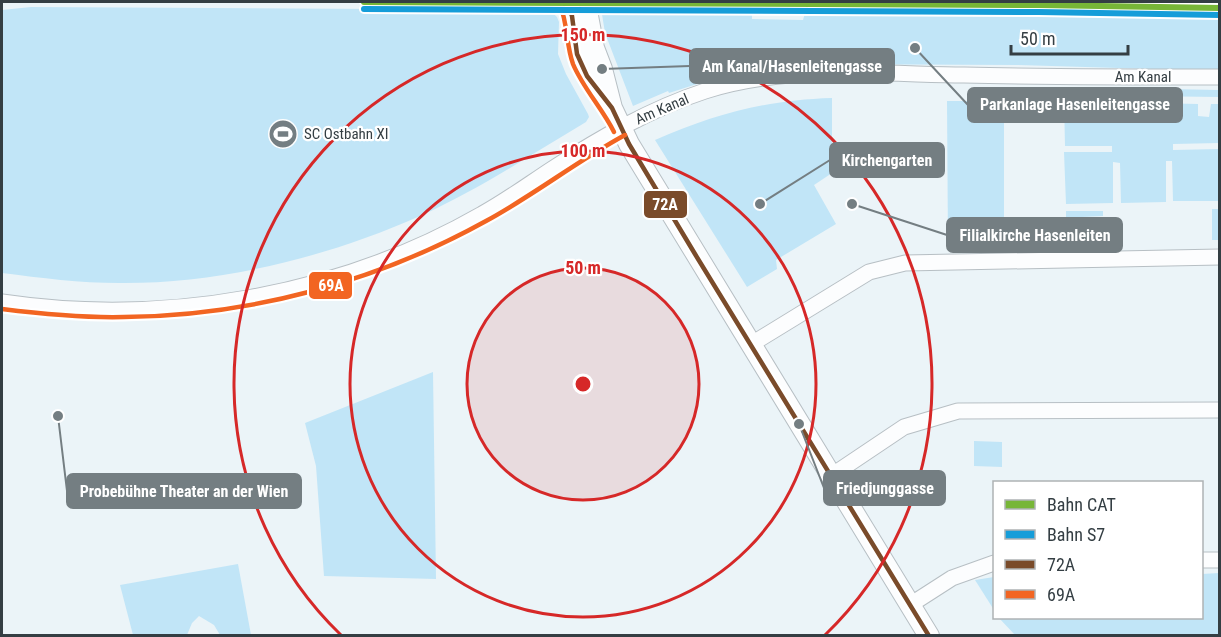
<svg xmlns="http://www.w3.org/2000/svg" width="1221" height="637" viewBox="0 0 1221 637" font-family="'Roboto Condensed',sans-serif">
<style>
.green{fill:#c1e5f7}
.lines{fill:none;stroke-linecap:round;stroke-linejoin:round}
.minor-casing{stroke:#b7bfc4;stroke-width:17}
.tertiary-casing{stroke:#b7bfc4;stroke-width:22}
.minor{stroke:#fcfdfe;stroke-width:15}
.tertiary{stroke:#fcfdfe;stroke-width:20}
.bus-1-casing{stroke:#fff;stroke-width:9}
.bus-2-casing{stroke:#fff;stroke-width:9}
.bus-1{stroke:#7a4b2a;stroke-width:4.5}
.bus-2{stroke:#f26522;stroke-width:4.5}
.rail-1-casing{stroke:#fff;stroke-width:10}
.rail-2-casing{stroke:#fff;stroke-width:10}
.rail-1{stroke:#77b637;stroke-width:6}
.rail-2{stroke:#159dd9;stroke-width:6}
.ring{fill:none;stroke:#d62828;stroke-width:3}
.labels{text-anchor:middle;stroke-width:4.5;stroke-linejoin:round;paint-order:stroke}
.street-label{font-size:15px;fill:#343e43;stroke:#fff}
.poi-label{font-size:15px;fill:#343e43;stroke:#fff;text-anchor:start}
.centre{fill:#d62828;stroke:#fff;stroke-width:3}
.ring-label{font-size:18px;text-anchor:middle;font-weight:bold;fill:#d62828;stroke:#fff;stroke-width:4.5;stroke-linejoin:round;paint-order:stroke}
.leader{fill:none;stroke:#747e82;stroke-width:2}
.callout-dot{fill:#747e82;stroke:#fff;stroke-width:2}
.callout{fill:#747e82;stroke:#747e82;stroke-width:2}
.callout-label{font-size:16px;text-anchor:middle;font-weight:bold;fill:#fff}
.line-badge{stroke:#fff;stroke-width:2}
.badge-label{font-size:16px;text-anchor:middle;font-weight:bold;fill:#fff}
</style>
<rect width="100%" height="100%" fill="#ebf4f8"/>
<!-- green -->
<g class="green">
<path d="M380,2H541L557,17L559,22L558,54L566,74L588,114L589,117L586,122C532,154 478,190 420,216C328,257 220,284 119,283C80,283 41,278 2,273V10L31,7L380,9Z"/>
<path d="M607,2H752V19L803,20L805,13L1100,14L1219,17V71L1018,65L801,64L725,75L669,93L668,91L633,106L605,33L601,8Z"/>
<path d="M1063,87L1219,90V97L1063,95Z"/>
<path d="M832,98V173L814,185L836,224L776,260L777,269L747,287L655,140C715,114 766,100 832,98Z"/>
<path d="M947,101H1004V249H948Z"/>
<path d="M1064,101L1198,104V116L1209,117L1211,104H1219V143L1173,144V150L1219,149V201H1173L1172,161H1166V202L1121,203L1120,163L1113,162V203L1066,204L1064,152H1112V146H1065Z"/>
<rect x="1212" y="209" width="7" height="31"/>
<path d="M1066,211H1103V216L1082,217L1083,250L1066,251Z"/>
<path d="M433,372L436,579L324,576L316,466L305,423Z"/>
<path d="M974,441L1002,442V467L974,466Z"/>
<path d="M238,564L251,635H220L214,625L199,616L192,623L187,635H133L120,585Z"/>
<path d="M1219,573V635H1015L999,618H1202V574Z"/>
<path d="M994,577V610L975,580Z"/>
</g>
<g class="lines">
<!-- minor casing -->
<g class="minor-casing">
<g id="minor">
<path d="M2,302C164,326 339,296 482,214C506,201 529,184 552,169C600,138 650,109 705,91C787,65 879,74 964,75C1050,77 1134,77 1220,77"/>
<path d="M750,345L869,272L905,263L1220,257"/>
<path d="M831,476L904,427L958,411L1220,410"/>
<path d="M1202,560H1220"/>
<path d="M910,605L952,578L994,563"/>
</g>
</g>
<!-- tertiary casing -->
<g class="tertiary-casing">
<g id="tertiary">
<path d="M567,2C573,13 573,25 574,38C578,64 591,85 608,104"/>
<path d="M589,2L588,16L594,48L602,69L612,108L629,144L929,636"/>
</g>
</g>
<!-- minor -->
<use href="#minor" class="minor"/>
<!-- tertiary -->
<use href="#tertiary" class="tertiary"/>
<!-- bus-1 casing -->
<g class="bus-1-casing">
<path id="bus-1" d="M567,2L572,16L577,54L587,76L612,108L629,144L695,254L929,636"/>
</g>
<!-- bus-2 casing -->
<g class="bus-2-casing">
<g id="bus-2">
<path d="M560,5C568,24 566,45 573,64C583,88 602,108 614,132"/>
<path d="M2,309C42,314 83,318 124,317C249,316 376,282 486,221C534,195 577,161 625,135"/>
</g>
</g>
<!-- bus-1 -->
<use href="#bus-1" class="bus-1"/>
<!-- bus-2 -->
<use href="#bus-2" class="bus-2"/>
<!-- rail-1 casing -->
<g class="rail-1-casing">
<path id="rail-1" d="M364,2L1039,5L1220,8"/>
</g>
<!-- rail-2 casing -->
<g class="rail-2-casing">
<path id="rail-2" d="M364,9L1039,12L1220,15"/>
</g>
<!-- rail-1 -->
<use href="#rail-1" class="rail-1"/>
<!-- rail-2 -->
<use href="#rail-2" class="rail-2"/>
</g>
<!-- distance rings -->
<circle cx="583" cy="384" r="116" fill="#d62828" fill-opacity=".12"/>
<g class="ring">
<circle cx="583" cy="384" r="116"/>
<circle cx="583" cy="384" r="233"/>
<path d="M341 635A349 349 0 1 1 825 635"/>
</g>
<!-- icons -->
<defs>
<g id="stadium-disc" transform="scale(1.5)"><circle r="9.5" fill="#747e82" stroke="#fff"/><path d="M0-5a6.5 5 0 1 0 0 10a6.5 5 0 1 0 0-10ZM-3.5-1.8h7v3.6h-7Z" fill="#fff"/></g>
</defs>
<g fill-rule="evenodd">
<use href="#stadium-disc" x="283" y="134"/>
</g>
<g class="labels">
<!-- street labels -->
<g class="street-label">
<text x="1143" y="82">Am Kanal</text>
<text transform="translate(662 109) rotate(-23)" y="5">Am Kanal</text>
</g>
<!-- poi labels -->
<g class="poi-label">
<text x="304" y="139">SC Ostbahn XI</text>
</g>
</g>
<circle cx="583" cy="384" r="9" class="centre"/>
<g class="ring-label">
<text x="583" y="41">150 m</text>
<text x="583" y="157">100 m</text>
<text x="583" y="274">50 m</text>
</g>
<!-- callouts -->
<path class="leader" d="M602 69L690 66M915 48L968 105M760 204L830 160M852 204L947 235M799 424L824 488M58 416L67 491"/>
<g class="callout-dot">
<circle cx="602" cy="69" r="6"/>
<circle cx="915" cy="48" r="6"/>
<circle cx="760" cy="204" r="6"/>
<circle cx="852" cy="204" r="6"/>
<circle cx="799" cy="424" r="6"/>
<circle cx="58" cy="416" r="6"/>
</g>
<g class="callout">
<rect x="690" y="49" width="204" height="34" rx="6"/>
<rect x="968" y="88" width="214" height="34" rx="6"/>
<rect x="830" y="143" width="114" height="34" rx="6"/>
<rect x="947" y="218" width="175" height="34" rx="6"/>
<rect x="824" y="471" width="121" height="34" rx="6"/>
<rect x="67" y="474" width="234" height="34" rx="6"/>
</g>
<g class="callout-label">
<text x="792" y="72">Am Kanal/Hasenleitengasse</text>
<text x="1075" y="110">Parkanlage Hasenleitengasse</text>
<text x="887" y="166">Kirchengarten</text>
<text x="1035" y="241">Filialkirche Hasenleiten</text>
<text x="885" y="494">Friedjunggasse</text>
<text x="184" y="497">Probebühne Theater an der Wien</text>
</g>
<g class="line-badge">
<rect x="643" y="190" width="45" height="29" rx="6" fill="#7a4b2a"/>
<rect x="308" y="271" width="45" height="29" rx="6" fill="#f26522"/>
</g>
<g class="badge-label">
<text x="665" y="210">72A</text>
<text x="331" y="291">69A</text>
</g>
<!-- border -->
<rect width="1221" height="637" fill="none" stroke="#343e43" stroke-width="6"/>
<!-- legend -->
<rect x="993" y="481" width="210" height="138" fill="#ffffff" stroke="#aeb2b4" stroke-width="1.5"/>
<rect x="1005" y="500" width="30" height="9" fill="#77b637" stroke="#aeb2b4" stroke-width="1.5"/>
<text x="1047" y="511" font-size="18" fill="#343e43">Bahn CAT</text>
<rect x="1005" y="530" width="30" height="9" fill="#159dd9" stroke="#aeb2b4" stroke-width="1.5"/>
<text x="1047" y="541" font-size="18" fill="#343e43">Bahn S7</text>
<rect x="1005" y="560" width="30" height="9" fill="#7a4b2a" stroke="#aeb2b4" stroke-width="1.5"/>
<text x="1047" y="571" font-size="18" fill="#343e43">72A</text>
<rect x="1005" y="590" width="30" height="9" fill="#f26522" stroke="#aeb2b4" stroke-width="1.5"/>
<text x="1047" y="601" font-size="18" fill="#343e43">69A</text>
<!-- scale -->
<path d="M1011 45v9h117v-9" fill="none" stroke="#343e43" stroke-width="3"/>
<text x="1020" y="45" font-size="18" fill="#343e43" stroke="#ffffff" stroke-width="4.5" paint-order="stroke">50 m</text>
</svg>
